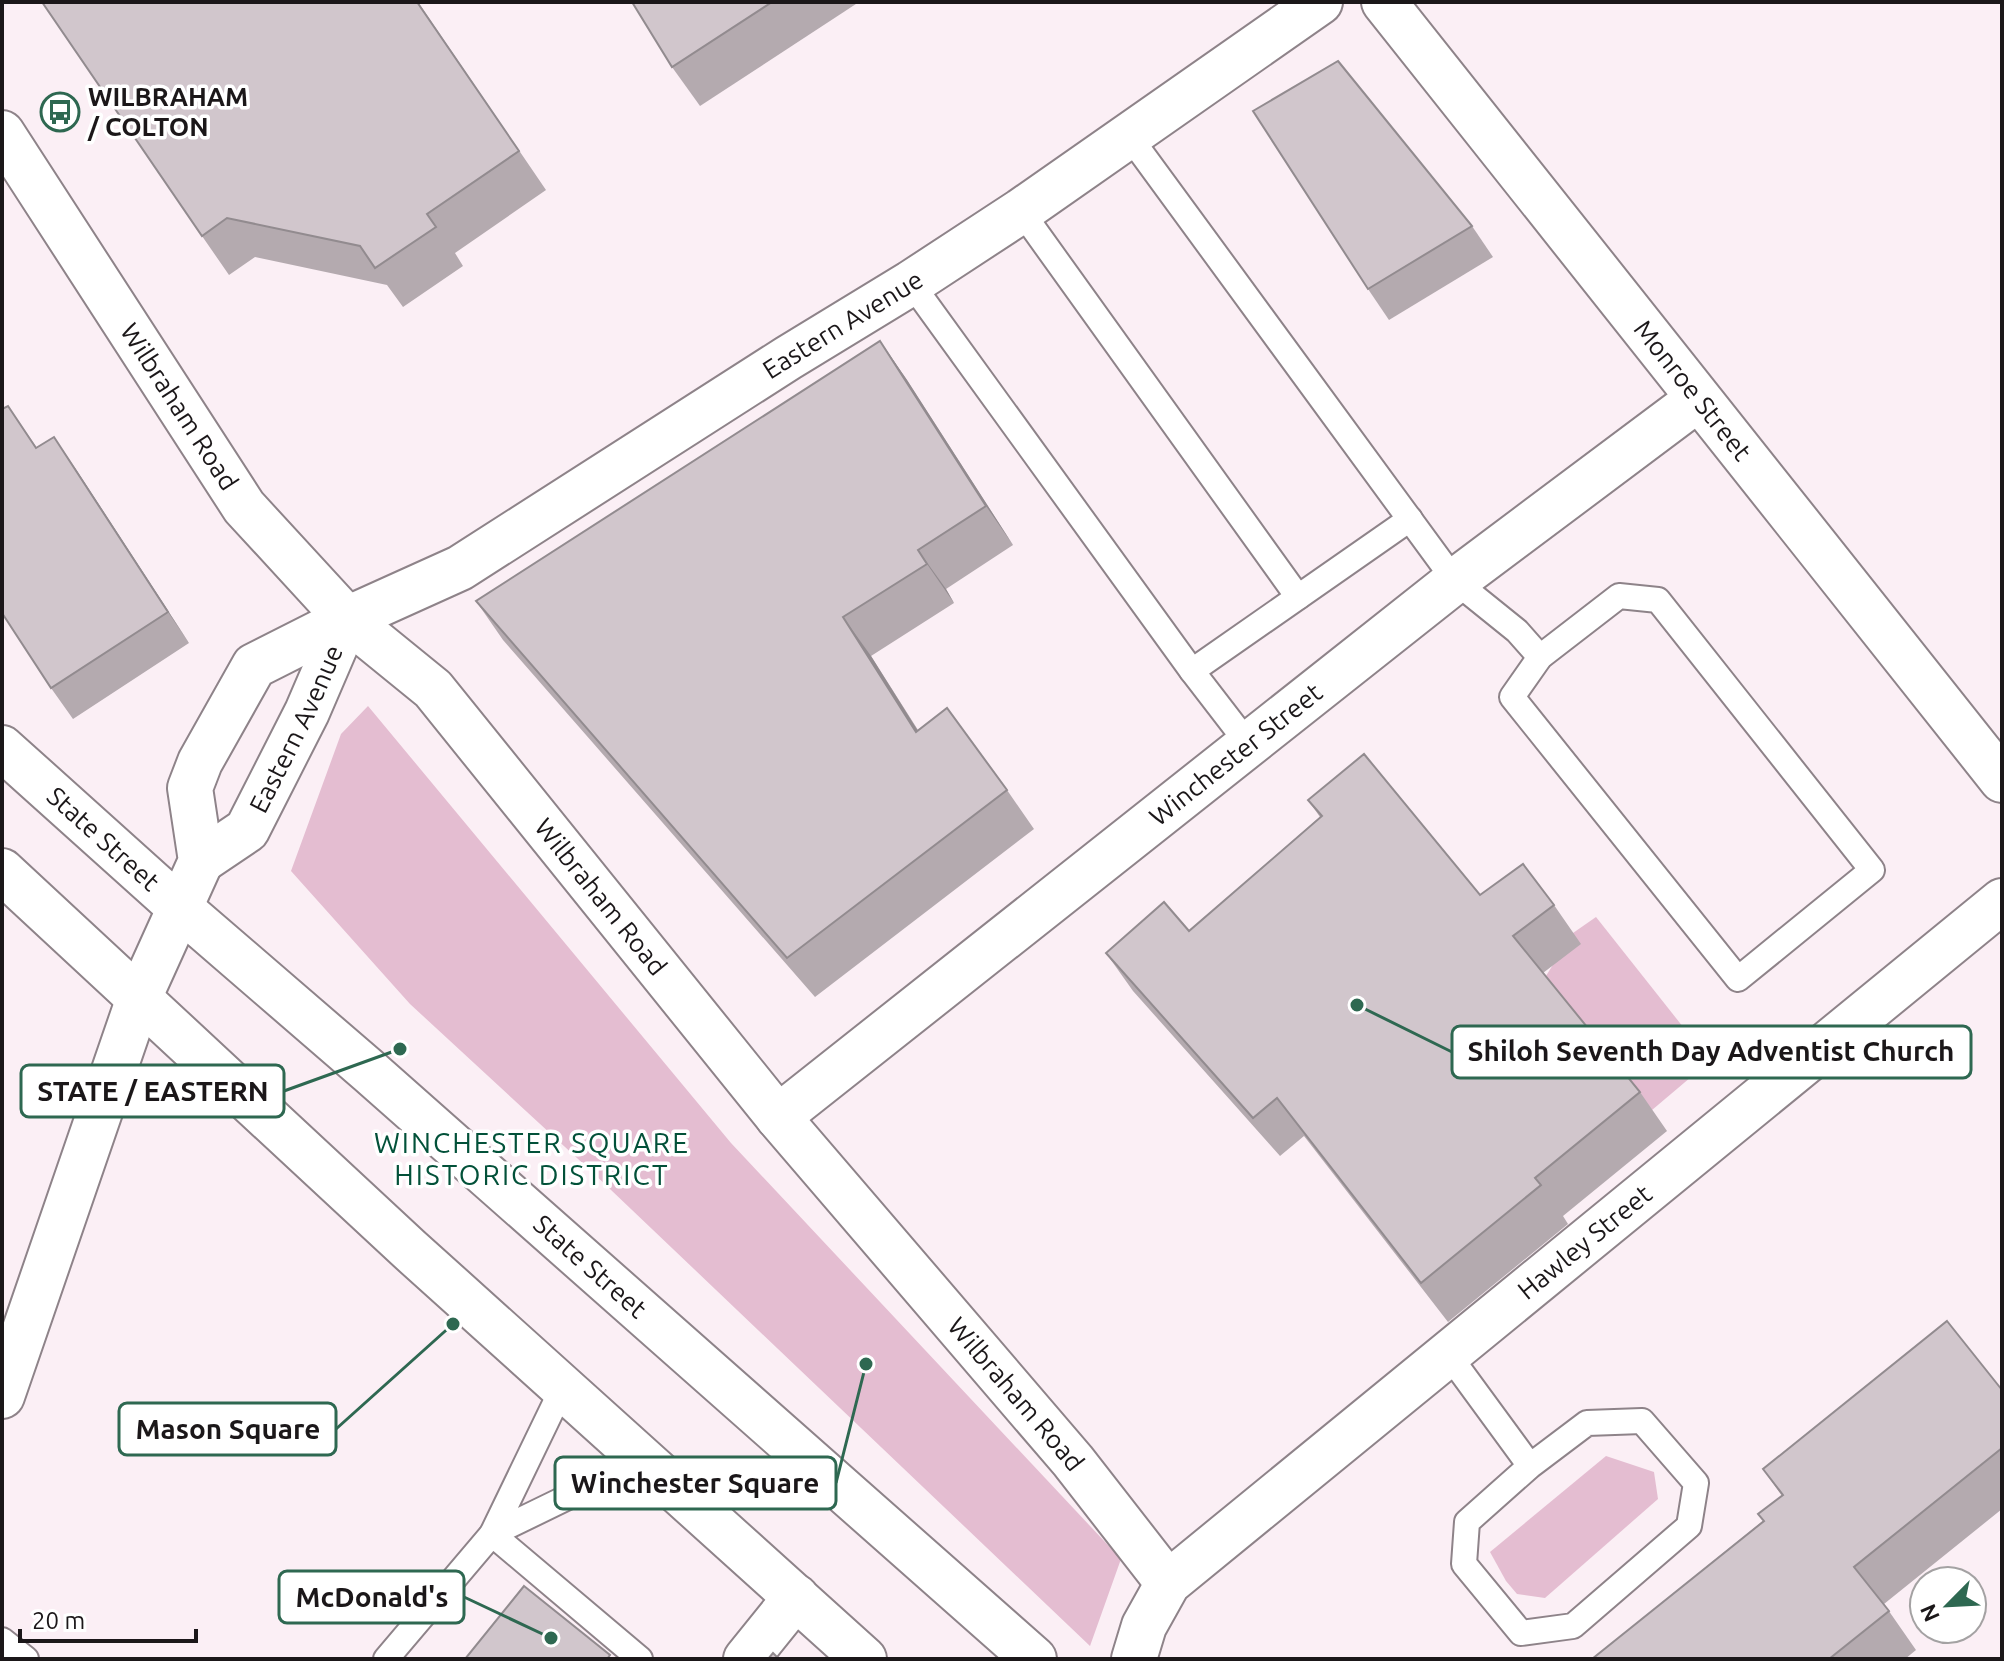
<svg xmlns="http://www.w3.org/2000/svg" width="2004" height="1661" viewBox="0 0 2004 1661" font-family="Ubuntu,sans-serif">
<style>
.green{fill:#e4bdd1}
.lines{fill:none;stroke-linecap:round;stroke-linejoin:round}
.lane-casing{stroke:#8e8389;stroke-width:28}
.street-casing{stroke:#8e8389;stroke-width:48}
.secondary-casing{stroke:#8e8389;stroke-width:48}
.primary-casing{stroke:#8e8389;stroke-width:48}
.lane{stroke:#fff;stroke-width:24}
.street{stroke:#fff;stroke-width:44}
.secondary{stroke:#fff;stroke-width:44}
.primary{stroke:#fff;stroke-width:44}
.wall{fill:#b4aaaf}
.shaded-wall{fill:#928b8f}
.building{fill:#d1c6cc;stroke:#928b8f;stroke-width:2}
.labels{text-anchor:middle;stroke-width:7;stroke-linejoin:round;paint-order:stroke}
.poi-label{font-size:26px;font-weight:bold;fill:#1b1719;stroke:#fff;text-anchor:start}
.street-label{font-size:26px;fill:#1b1719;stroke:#fff}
.neighbourhood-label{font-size:28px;letter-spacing:2px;fill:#025139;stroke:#fff}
.leader{fill:none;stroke:#2e6851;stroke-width:3}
.callout-dot{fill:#2e6851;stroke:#fff;stroke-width:3}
.callout{fill:#fff;stroke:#2e6851;stroke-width:3}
.callout-label{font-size:28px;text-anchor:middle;font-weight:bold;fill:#1b1719}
</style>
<rect width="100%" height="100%" fill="#fbeff5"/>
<!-- green -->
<g class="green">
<path d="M368,706L731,1143L1121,1559L1090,1646L590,1170L410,1004L291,871L341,734Z"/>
<path d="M1596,917L1710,1061L1652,1110L1544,979L1573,933Z"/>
<path d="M1606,1456L1654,1472L1658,1499L1545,1598L1517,1594L1506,1581L1490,1552Z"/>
</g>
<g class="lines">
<!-- lane casing -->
<g class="lane-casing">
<g id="lane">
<path d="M1129,136L1455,581L1517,631L1540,657"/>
<path d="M1021,211L1298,597"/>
<path d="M911,283L1192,671L1410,519"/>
<path d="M1619,596L1658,600L1872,870L1738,979L1512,697L1540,657Z"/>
<path d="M1192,671L1249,745"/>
<path d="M1448,1354L1530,1466L1467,1522L1464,1564L1521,1633L1573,1626L1689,1526L1696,1483L1642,1421L1587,1423L1530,1466"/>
<path d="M563,1387L492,1534L644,1460"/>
<path d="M2,1640L26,1659"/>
<path d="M386,1659L492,1534L640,1659"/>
</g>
</g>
<!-- street casing -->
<g class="street-casing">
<g id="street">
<path id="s1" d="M1384,2L2002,780"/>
<path id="s2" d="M347,619L433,689L778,1117L1073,1461L1168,1583"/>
<path id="s3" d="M778,1117L1455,581L1698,399"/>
<path d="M2,1396L139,998"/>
<path id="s4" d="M1134,1659L1144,1626L1168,1583L2002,901"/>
</g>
</g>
<!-- secondary casing -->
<g class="secondary-casing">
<g id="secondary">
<path id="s5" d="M2,133L244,507L347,619"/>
<path id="s6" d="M201,861L247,830L307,712L347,619"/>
<path id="s7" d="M139,998L201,861L190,788L200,762L254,666L347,619L460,568L788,358L911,283L1021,211L1320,2"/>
<path d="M746,1659L796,1597"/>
</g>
</g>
<!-- primary casing -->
<g class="primary-casing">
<g id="primary">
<path id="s8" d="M2,748L180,908L370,1072L1034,1659"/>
<path d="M2,871L409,1249L864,1659"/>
</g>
</g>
<!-- lane -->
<use href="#lane" class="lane"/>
<!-- street -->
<use href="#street" class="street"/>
<!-- secondary -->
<use href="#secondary" class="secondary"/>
<!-- primary -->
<use href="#primary" class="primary"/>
</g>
<!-- wall -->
<g class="wall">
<path d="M418,2L546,190L455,253L463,266L403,307L387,285L255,257L229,275L202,236Z"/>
<path d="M632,2H859L700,106L672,67Z"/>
<path d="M1472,226L1493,257L1389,320L1368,289Z"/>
<path d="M880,341L907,380L1013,545L946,589L954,603L871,656L918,730L1007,790L1034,829L815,997L503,640L476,601Z"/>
<path d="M8,406L37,448L75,468L189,643L73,719L51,688Z"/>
<path d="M1308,800L1480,895L1554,905L1581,944L1543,973L1640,1092L1667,1131L1563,1216L1568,1224L1448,1322L1304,1136L1280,1156L1133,991L1106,953L1189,931L1320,817Z"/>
<path d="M2002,1390V1509L1884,1604L1916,1650L1905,1659H1592L1763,1521L1782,1496L1763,1469Z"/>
</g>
<!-- shaded-wall -->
<g class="shaded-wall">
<path d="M880,341L907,380L1013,545L986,506Z"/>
<path d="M54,437L75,468L189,643L168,612Z"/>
<path d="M918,550L946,589L954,603L927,564Z"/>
<path d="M843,617L871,656L943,771L916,732Z"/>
</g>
<!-- building -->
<g class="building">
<path d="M42,2H417L519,151L427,214L436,227L375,268L360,246L227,218L202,236Z"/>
<path d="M632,2H772L672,67Z"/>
<path d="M1338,61L1472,226L1368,289L1253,111Z"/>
<path d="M880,341L986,506L918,550L927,564L843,617L916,732L947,708L1007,790L787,958L476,601Z"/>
<path d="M8,406L36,448L54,437L168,612L51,688L2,613V409Z"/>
<path d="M1364,754L1480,895L1523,864L1554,905L1513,936L1640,1092L1535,1178L1541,1185L1421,1283L1277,1098L1253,1118L1106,953L1164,902L1189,931L1322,816L1308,800Z"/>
<path d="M1947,1321L2002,1390V1448L1854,1567L1889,1611L1829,1659H1592L1764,1521L1758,1514L1783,1495L1763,1469Z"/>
<path d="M524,1586L610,1655L607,1659H465Z"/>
<path d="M773,1653L779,1659H768Z"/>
</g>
<!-- icons -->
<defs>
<g id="bus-ring" transform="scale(2)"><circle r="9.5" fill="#fff" stroke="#2e6851" stroke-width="1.5"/><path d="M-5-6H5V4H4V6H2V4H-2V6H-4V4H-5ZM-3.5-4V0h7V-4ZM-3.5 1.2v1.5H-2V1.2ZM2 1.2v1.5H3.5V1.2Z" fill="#2e6851"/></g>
</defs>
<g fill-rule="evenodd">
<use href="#bus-ring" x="60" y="112"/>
</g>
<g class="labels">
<!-- poi labels -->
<g class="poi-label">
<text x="88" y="106">WILBRAHAM<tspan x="88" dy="30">/ COLTON</tspan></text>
</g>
<!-- street labels -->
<g class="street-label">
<text dy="9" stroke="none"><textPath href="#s7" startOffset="1044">Eastern Avenue</textPath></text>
<text dy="9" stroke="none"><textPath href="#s1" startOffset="496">Monroe Street</textPath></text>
<text dy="9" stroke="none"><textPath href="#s5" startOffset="326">Wilbraham Road</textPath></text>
<text dy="9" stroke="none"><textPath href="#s6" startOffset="168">Eastern Avenue</textPath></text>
<text dy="9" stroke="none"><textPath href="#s3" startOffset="584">Winchester Street</textPath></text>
<text dy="9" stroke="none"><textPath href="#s8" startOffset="136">State Street</textPath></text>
<text dy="9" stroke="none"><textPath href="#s2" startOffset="378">Wilbraham Road</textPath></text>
<text dy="9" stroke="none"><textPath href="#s4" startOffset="622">Hawley Street</textPath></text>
<text dy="9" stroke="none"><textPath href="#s8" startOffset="784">State Street</textPath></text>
<text dy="9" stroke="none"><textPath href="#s2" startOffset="1026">Wilbraham Road</textPath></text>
</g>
<!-- neighbourhood labels -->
<g class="neighbourhood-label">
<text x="532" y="1153">WINCHESTER SQUARE<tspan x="532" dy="32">HISTORIC DISTRICT</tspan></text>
</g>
</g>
<!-- callouts -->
<path class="leader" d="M1357 1005L1452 1052M400 1049L284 1091M453 1324L336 1429M866 1364L836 1483M551 1638L464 1597"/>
<g class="callout-dot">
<circle cx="1357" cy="1005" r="8"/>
<circle cx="400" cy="1049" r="8"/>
<circle cx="453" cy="1324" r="8"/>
<circle cx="866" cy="1364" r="8"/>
<circle cx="551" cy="1638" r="8"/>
</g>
<g class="callout">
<rect x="1452" y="1026" width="519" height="52" rx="8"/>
<rect x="21" y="1065" width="263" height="52" rx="8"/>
<rect x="119" y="1403" width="217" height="52" rx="8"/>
<rect x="555" y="1457" width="281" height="52" rx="8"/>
<rect x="279" y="1571" width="185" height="52" rx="8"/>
</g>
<g class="callout-label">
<text x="1711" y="1061">Shiloh Seventh Day Adventist Church</text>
<text x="153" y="1101">STATE / EASTERN</text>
<text x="228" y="1439">Mason Square</text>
<text x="695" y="1493">Winchester Square</text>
<text x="372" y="1607">McDonald's</text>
</g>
<!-- border -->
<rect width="2004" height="1661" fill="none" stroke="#1b1719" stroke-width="8"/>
<!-- north arrow -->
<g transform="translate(1948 1605) rotate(246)"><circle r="38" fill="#ffffff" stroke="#a4a2a3" stroke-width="2"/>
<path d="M0-6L14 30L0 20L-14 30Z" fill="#2e6851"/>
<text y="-12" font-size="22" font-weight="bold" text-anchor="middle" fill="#1b1719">N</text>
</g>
<!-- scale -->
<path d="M20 1629v12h176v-12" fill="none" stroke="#1b1719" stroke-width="4"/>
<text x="32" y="1629" font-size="24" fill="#1b1719" stroke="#ffffff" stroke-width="6" paint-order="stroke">20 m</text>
</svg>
